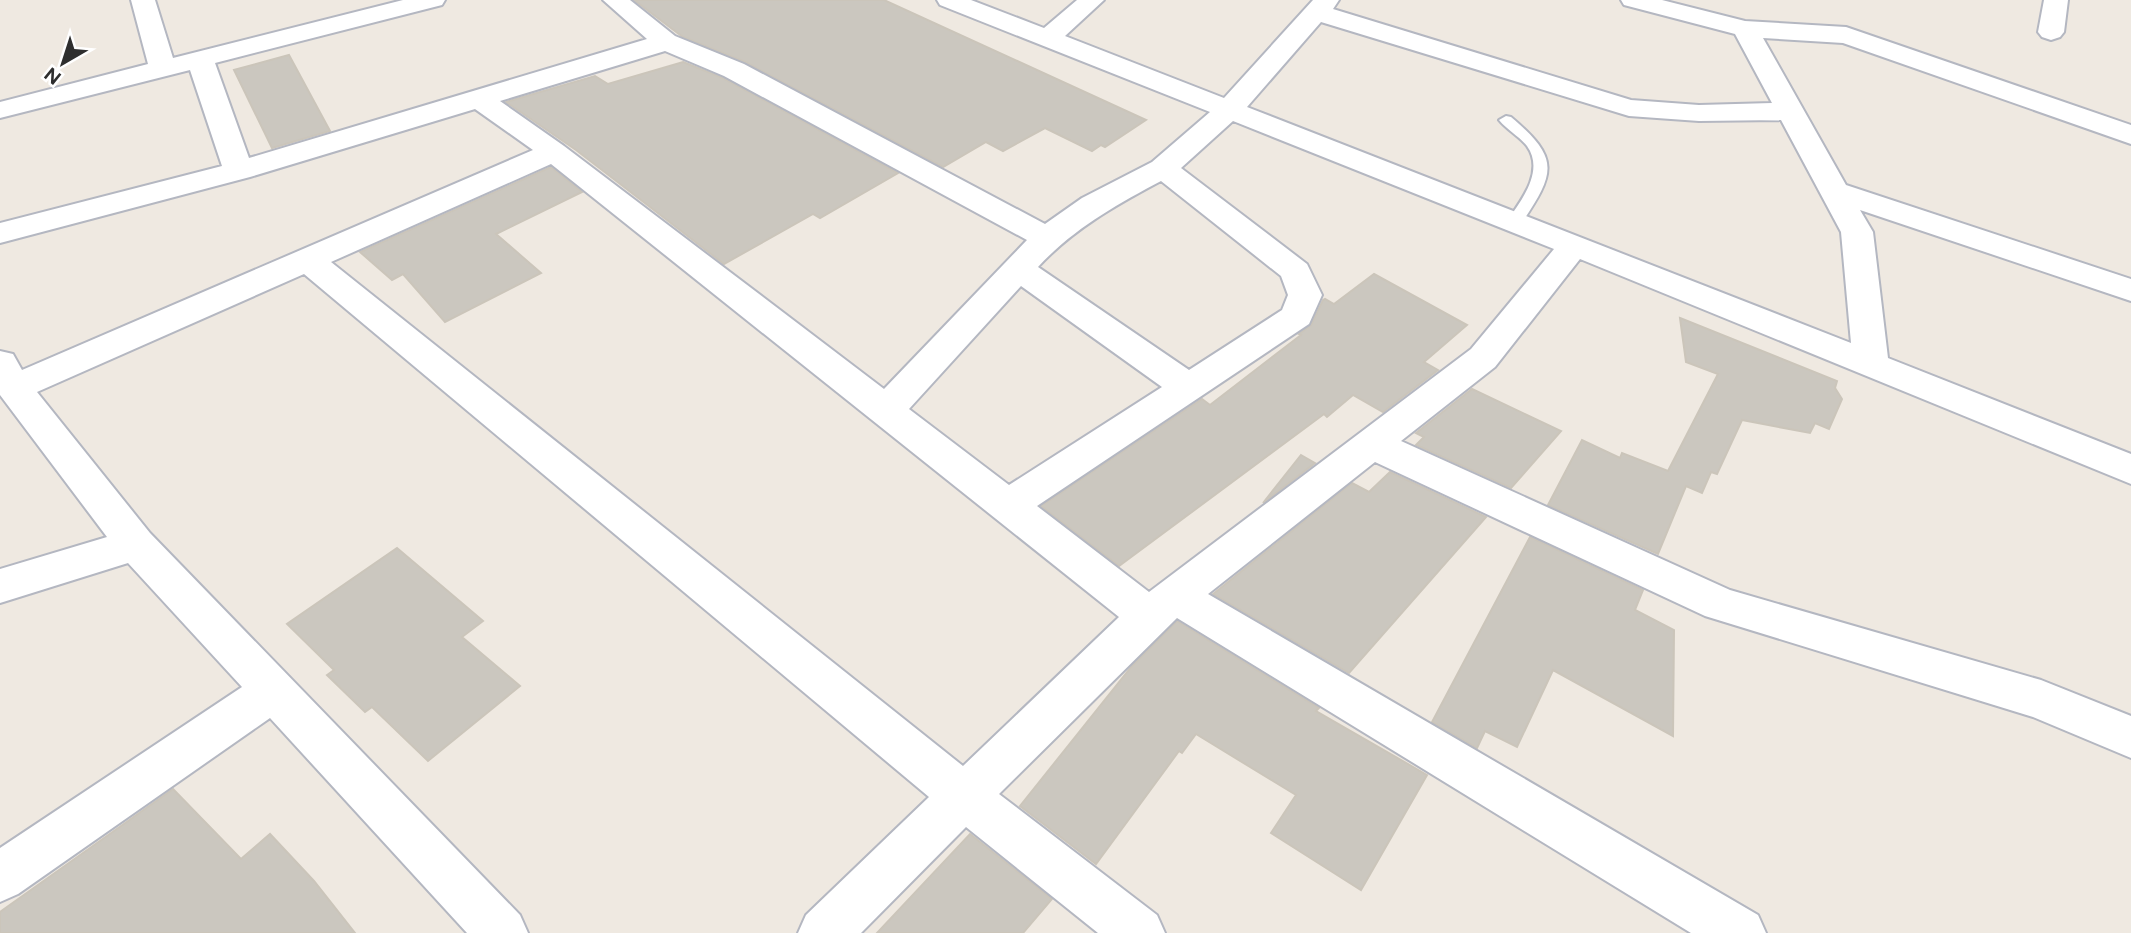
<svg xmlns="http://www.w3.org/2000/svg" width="2131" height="933" viewBox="0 0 2131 933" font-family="Figtree,sans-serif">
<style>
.building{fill:#cbc7bf;stroke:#cbc5ba;stroke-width:2}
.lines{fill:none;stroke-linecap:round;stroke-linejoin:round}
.lane-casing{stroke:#b4b7c1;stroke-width:4}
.street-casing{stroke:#b4b7c1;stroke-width:4}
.lane{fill:#fff;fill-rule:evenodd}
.street{fill:#fff;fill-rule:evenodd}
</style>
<rect width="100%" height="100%" fill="#efe9e1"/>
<!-- building -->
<g class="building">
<path d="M634,0H884L1146,120L1105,147L1101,145L1092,151L1045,128L1003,151L986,142L943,167L745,62L683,37Z"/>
<path d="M289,55L330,131L272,148L234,70Z"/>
<path d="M683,62L723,78L898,173L820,218L813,214L724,264L576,150L506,102L595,76L608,84Z"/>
<path d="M551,167L582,192L496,234L541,273L445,322L403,274L392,280L360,252Z"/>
<path d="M1374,274L1467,325L1424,362L1438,370L1383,412L1353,395L1327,417L1324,414L1119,566L1041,506L1202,399L1210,405L1301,335L1299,334L1311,325L1323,300L1325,299L1334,304Z"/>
<path d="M1680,318L1837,381L1835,388L1842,399L1829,429L1815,423L1810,433L1742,420L1717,474L1711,472L1702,493L1686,486L1658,554L1548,505L1582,440L1620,458L1622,453L1668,471L1718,374L1686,362Z"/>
<path d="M1472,389L1561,431L1511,488L1416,445L1424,437L1416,433Z"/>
<path d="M1301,455L1315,463L1263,503Z"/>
<path d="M1390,472L1486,517L1349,673L1213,594L1352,483L1369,492Z"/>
<path d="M1530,537L1643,590L1635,610L1674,630L1673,736L1553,670L1517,747L1485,731L1477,748L1432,722Z"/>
<path d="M397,548L483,621L462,637L520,686L428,761L372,707L365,712L327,675L334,670L287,624Z"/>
<path d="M1177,621L1319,708L1316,711L1427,775L1361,890L1271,833L1296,795L1196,734L1182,753L1179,751L1096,864L1020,806L1132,666Z"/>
<path d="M173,789L241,859L270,834L314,881L355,933H0V912Z"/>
<path d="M970,834L1052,899L1023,933H877Z"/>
</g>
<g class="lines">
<!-- lane casing -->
<g class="lane-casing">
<path id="lane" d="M1506,116L1511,117C1561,159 1555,173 1521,224L1515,226L1507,221C1521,201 1545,171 1527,146C1519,136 1507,130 1499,120Z"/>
</g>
<!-- street casing -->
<g class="street-casing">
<g id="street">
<path d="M131,0H155L173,58L403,0H445L442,5L215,63L249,158L647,39L603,0H630L675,36L744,64L1045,224L1082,198L1152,162L1210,112L940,5L937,0H971L1044,28L1077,0H1104L1065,36L1224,98L1313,0H1339L1333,9L1631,100L1699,105L1772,103L1735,34L1624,5L1621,0H1662L1745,21L1846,27L2131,125V144L1843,43L1763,38L1846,185L2131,279V301L1860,210L1873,232L1888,358L2131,454V484L1580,259L1495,367L1401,441L1730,590L2041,680L2131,716V758L2033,717L1705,616L1375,462L1208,594L1758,915L1766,933H1691L1177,618L999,794L1157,915L1165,933H1098L966,827L861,933H798L806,915L929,797L304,274L37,392L150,533L520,915L528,933H467L270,718L18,894L0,902V848L242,687L128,563L0,603V569L107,537L0,395V351L13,354L22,370L533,150L475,109L250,177L0,243V223L222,166L190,70L0,118V102L148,64ZM1321,22L1629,116L1699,121L1781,120L1841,232L1851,343L1247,107ZM665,51L724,76L1027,240L884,389L564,146L500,101ZM1233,121L1554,249L1471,349L1149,592L1037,506L1309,324L1322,295L1307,264L1181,168ZM551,164L1119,617L963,766L331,262ZM1161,181L1281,276L1288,295L1282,310L1189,370L1038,267C1073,229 1116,205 1161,181ZM1021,286L1162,387L1009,485L909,409Z"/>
<path d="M2044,0H2068L2064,32L2060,37L2051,40L2042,37L2038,32Z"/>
</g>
</g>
<!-- lane -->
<use href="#lane" class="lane"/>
<!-- street -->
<use href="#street" class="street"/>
</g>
<!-- north arrow -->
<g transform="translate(63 63) rotate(219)" stroke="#ffffff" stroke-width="5" paint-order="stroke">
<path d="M0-5L12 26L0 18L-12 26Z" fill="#2e2e2e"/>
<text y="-10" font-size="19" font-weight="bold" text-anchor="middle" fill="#2e2e2e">N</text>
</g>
</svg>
